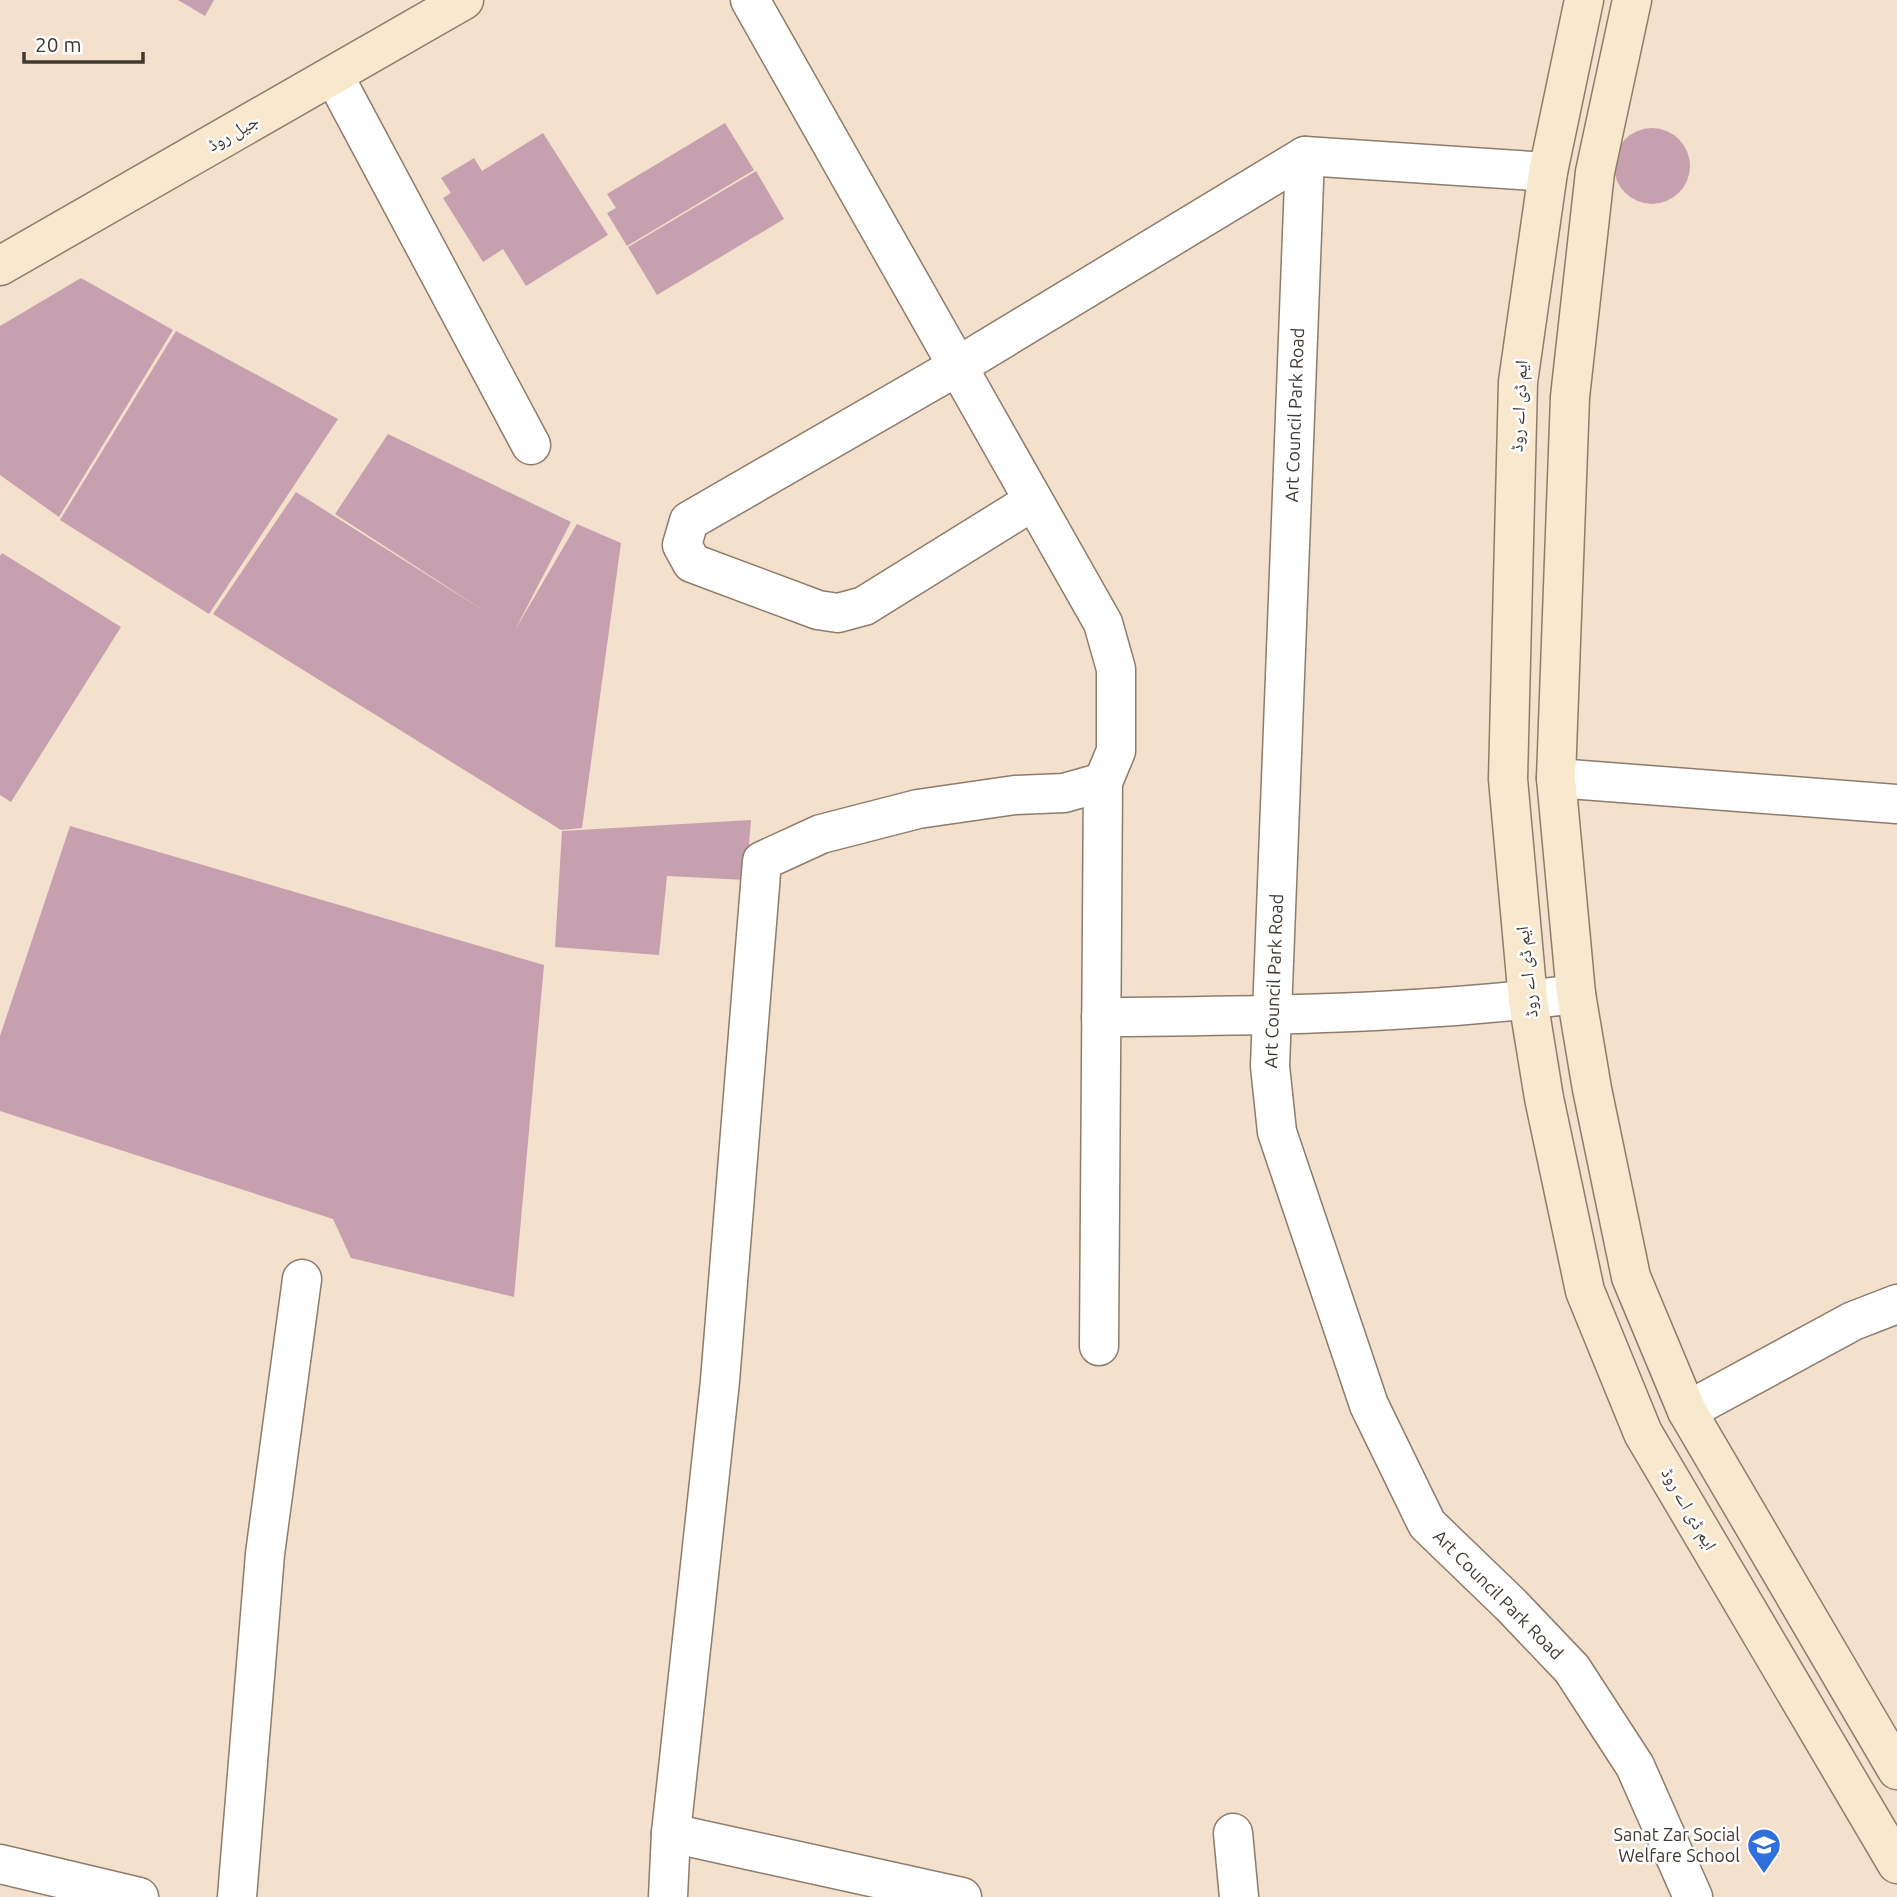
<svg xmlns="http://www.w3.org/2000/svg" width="1897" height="1897" viewBox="0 0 1897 1897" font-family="Ubuntu,'Noto Naskh Arabic',sans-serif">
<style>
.building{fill:#c7a0b0}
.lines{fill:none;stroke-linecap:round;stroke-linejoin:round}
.minor-casing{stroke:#8d7c6b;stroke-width:41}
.secondary-casing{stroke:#8d7c6b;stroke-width:41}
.minor{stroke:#fff;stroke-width:38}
.secondary{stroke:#f8e8cd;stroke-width:38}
.labels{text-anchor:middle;stroke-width:5;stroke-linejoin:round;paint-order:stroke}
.street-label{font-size:18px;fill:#403932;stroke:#fff}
.poi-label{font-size:18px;fill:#403932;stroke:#fff;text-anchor:end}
</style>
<rect width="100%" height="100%" fill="#f3e0cd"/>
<!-- building -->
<g class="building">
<path d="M178,0H214L205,16Z"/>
<path d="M725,123L754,170L627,246L607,213L616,208L607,194Z"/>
<circle cx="1652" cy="166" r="38"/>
<path d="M543,133L608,235L526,286L503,249L483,262L443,198L451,193L441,178L474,158L482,171Z"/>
<path d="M756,171L784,219L657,295L628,247Z"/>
<path d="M81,278L173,330L59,517L0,475V326Z"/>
<path d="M176,331L338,419L209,614L60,520Z"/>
<path d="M388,434L571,522L515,630L577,524L621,543L582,828L561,830L213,614L296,492L489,614L335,514Z"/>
<path d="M2,553L121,627L11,802L0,795V556Z"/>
<path d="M751,820L746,880L667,876L659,955L555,947L562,831Z"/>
<path d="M70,826L544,965L514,1297L351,1258L333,1219L0,1111V1036Z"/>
</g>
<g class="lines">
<!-- minor casing -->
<g class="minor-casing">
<g id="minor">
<path d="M334,76L531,445"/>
<path d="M1305,156L1270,1066L1277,1132L1369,1405L1427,1524L1511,1605L1572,1669L1635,1766L1693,1897"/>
<path d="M1033,501L864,606L838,613L818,610L692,563L682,545L689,521L958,366L1305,156L1548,172"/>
<path d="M1556,778L1897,804"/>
<path d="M1101,1017C1260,1016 1419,1014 1576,994"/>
<path d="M1099,1346L1103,782"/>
<path d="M1687,1411L1853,1321L1897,1304"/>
<path d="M671,1833L962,1897"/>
<path d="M1233,1833L1239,1897"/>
<path d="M0,1864L139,1897"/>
<path d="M237,1897L265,1554L302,1279"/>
<path d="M668,1897L671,1833L720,1381L762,861L821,834L918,809L1015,795L1064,793L1103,782L1116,751V669L1103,623L750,0"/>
</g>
</g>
<!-- secondary casing -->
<g class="secondary-casing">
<g id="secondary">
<path d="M1584,0L1548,172L1518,382L1508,779L1528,1000L1544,1098L1585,1291L1643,1433L1897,1864"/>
<path d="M1632,0L1595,172L1570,397L1556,778L1576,994L1592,1089L1631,1277L1687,1411L1897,1770"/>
<path d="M0,266L464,0"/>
</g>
</g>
<!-- minor -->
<use href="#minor" class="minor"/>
<!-- secondary -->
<use href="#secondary" class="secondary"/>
</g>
<!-- icons -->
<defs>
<g id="school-pin" transform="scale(1.75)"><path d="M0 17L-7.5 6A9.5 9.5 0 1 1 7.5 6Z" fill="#3070de" stroke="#fff"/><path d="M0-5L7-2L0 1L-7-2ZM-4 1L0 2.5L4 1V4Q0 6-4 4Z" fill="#fff"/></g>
</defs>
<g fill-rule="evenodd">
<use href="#school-pin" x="1764" y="1845"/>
</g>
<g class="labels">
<!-- street labels -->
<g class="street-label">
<text transform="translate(233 133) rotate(-30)" y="6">جیل روڈ</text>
<text transform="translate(1519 406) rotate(-87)" y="6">ایم ڈی اے روڈ</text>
<text transform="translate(1295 415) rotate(-88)" y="6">Art Council Park Road</text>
<text transform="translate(1527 972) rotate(-96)" y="6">ایم ڈی اے روڈ</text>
<text transform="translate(1274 981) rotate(-88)" y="6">Art Council Park Road</text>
<text transform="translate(1689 1509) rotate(60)" y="6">ایم ڈی اے روڈ</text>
<text transform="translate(1498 1595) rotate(45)" y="6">Art Council Park Road</text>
</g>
<!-- poi labels -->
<g class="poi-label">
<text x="1740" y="1841">Sanat Zar Social<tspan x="1740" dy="21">Welfare School</tspan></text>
</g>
</g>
<!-- scale -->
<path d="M24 52v10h119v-10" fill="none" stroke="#403932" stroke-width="3.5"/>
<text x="35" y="52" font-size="21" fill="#403932" stroke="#ffffff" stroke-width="5" paint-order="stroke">20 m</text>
</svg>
